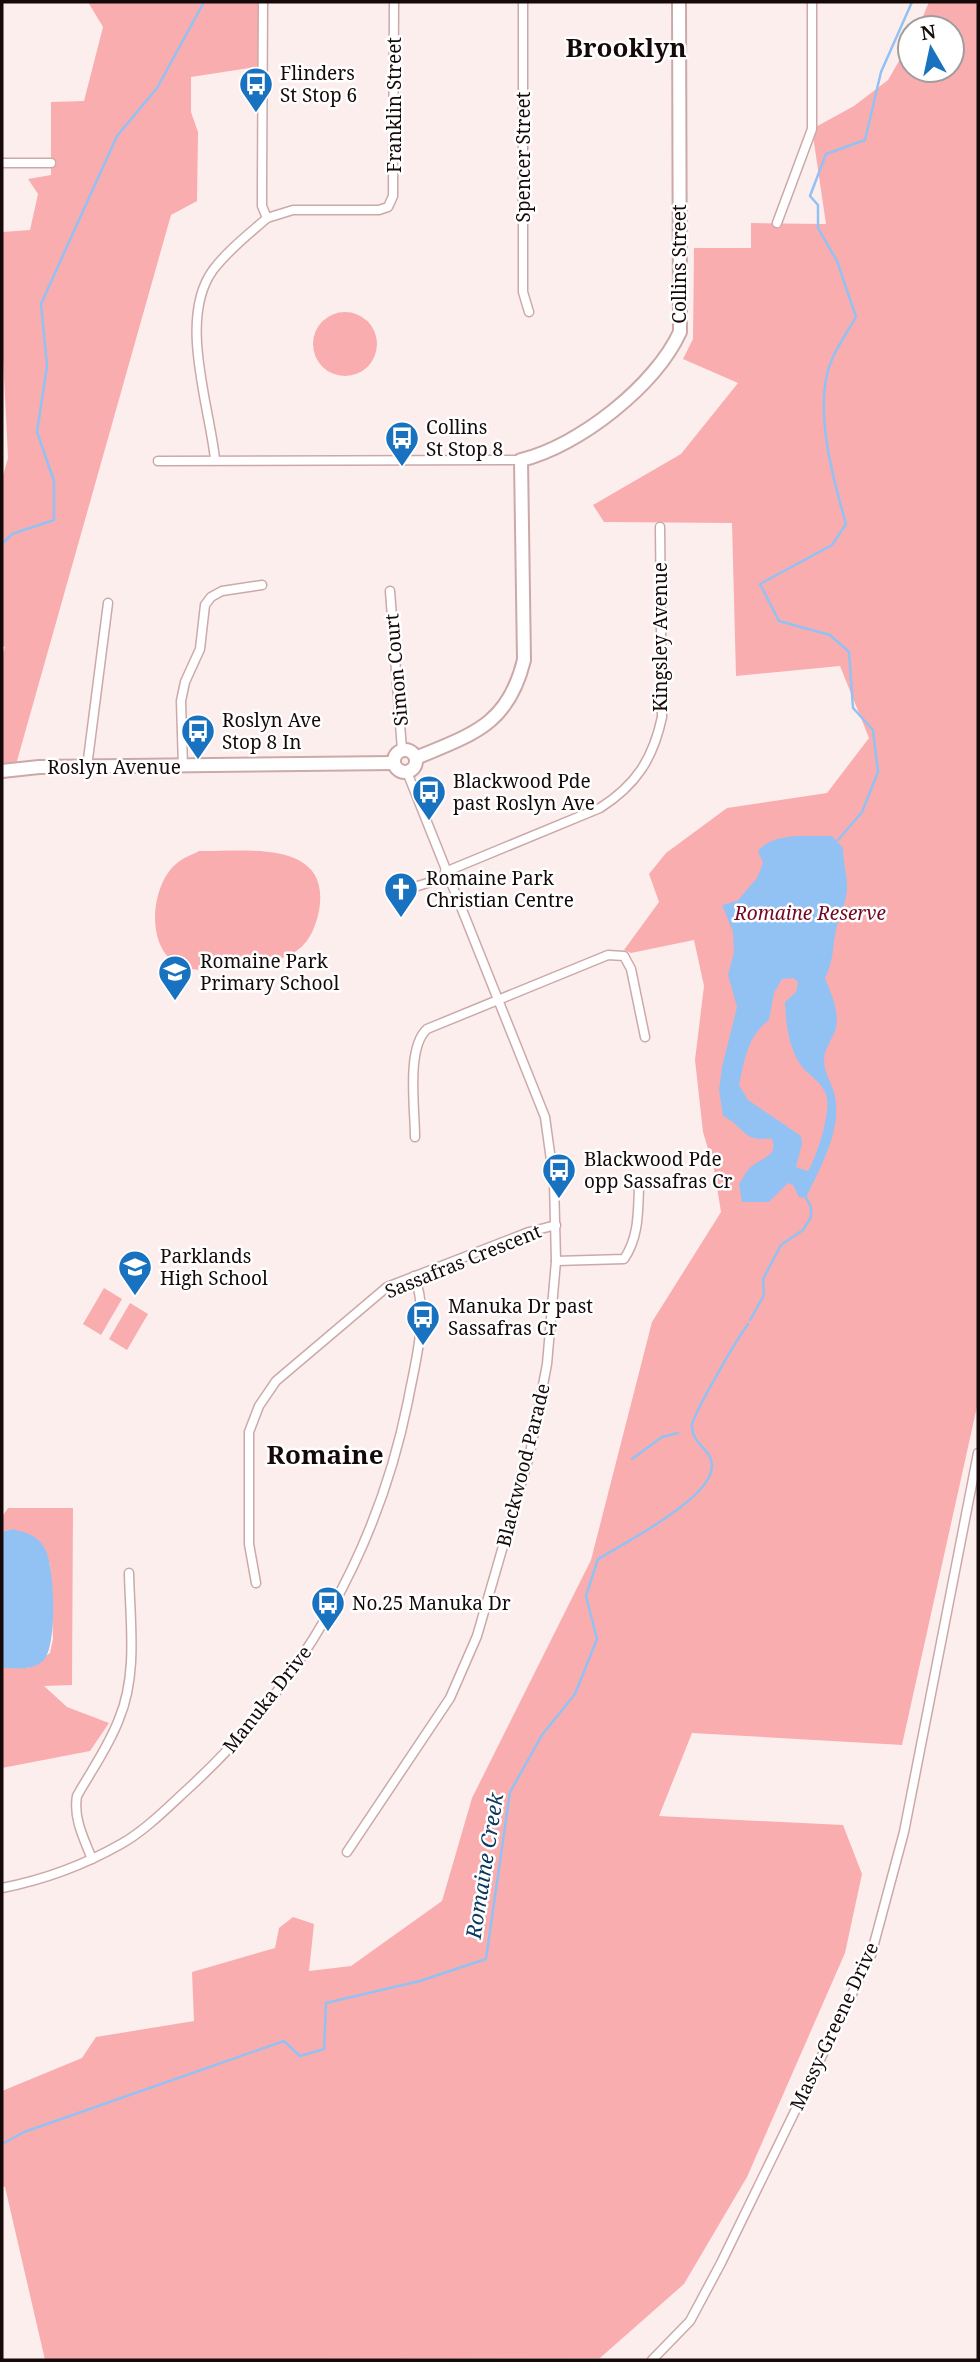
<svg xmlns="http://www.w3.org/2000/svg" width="980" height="2362" viewBox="0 0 980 2362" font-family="'Noto Serif',serif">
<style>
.green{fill:#faadaf}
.water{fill:#92c2f4;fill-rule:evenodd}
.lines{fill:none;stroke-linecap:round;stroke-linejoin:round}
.stream{stroke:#92c2f4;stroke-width:2.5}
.street-casing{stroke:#cca9a9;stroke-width:11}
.secondary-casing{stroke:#cca9a9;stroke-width:16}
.street{stroke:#fff;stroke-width:8}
.secondary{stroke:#fff;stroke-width:12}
.labels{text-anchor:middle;stroke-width:5;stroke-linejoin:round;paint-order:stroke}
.poi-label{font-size:19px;fill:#15090a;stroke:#fff;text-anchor:start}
.street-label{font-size:19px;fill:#15090a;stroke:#fff}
.park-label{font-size:19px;font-style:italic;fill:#750620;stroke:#fff}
.water-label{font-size:21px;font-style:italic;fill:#0d3960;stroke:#fff}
.district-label{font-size:26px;font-weight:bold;fill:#15090a;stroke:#fff}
</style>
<rect width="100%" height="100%" fill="#fdeeee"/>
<!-- green -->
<g class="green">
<path d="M88,2H263L262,66L191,77V112L198,132L197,201L171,215L15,768L2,771V656L5,647L2,646V479L8,458L2,335V232L30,230L38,194L28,179L51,175V102L84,101L103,27Z"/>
<path d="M929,2H978V1402L902,1745L692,1733L659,1816L843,1825L862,1874L845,1953L747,2177L684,2284L600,2358L45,2360L5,2187L2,2186V2091L82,2058L96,2037L194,2021L192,1972L275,1948L279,1928L293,1917L314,1924L309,1971L351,1966L442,1901L472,1798L591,1560L652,1322L721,1212L714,1169L703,1132L695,1060L704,986L694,940L631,953L624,950L659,902L649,874L666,853L727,808L827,793L869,738L840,666L736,676L732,523L604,522L593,505L681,454L738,383L683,359L693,339L694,248H751V223L826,224L812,129L854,106L888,80L910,42V70H952V28H918Z"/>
<circle cx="345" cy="344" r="32"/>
<path d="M199,851C244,852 332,838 319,911C315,929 308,946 291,954C268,966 200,978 177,964C145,946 151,885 176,864C182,858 192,855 199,851Z"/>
<path d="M104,1288L122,1299L101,1335L83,1324Z"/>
<path d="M130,1303L148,1314L127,1350L109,1339Z"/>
<path d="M8,1508H73L72,1685L44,1686L67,1707L109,1723L90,1751L2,1768V1668H28L50,1653L53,1639L50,1564L12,1529L2,1532V1517Z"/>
</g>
<!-- water -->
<g class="water">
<path d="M832,836L843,848C843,862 847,874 847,887C847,903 839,915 836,930C832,948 834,961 825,978C831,993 841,1015 835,1031C831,1041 824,1050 824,1061C824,1073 833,1085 835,1097C842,1131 819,1169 806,1198L799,1197L793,1185L788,1183L769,1202H742L739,1184C743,1178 747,1170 752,1166C763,1157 780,1155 771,1138C743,1143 745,1127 723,1116L719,1090L722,1067L737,1007L728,975L734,952L733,932L722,905L737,901L757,878L763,863L758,851C774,831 808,837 832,836ZM793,978L798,982L796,992L785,1002C786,1023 788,1046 800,1064C808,1076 824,1082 827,1098C830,1115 817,1156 808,1171L796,1167L802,1144L801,1136L748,1100L739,1085C744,1062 748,1035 769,1020L774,993L782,979Z"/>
<path d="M12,1529C25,1532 37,1535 44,1547C55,1563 58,1648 43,1661C32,1671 15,1668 2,1668V1532Z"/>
</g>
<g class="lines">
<!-- stream -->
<g class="stream">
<path d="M2,544L12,534L54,520V481L37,432L47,366L41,304L117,136L157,88L204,2"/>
<path d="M838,840L862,812L878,772L873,730L853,708L849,652L830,635L779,621L760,584L832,545L846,524C833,479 812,404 832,359C838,345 848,331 856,317L837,261L818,228V205L810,196L826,154L865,140L881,72L912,2"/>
<path d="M750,1320L764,1295L763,1279L781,1245L803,1230L811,1217V1207L806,1198"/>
<path d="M632,1459L662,1437L678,1433"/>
<path d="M2,2144L24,2132L284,2041L300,2056L324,2049L326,2003L420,1981L486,1959L510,1792L542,1735L575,1694L597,1639L586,1596L598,1559C625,1543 703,1502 711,1472C717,1450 692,1447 692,1426C692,1415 739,1336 748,1324"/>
</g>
<!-- street casing -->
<g class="street-casing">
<g id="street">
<path d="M523,2V292L529,312"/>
<path d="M2,163H51"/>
<path d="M267,218L293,210H379L388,207L393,196L394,2"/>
<path d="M777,223L812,129V2"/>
<path d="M215,459C209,404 178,318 213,270C228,250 249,234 267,218L262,206V184L263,2"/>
<path d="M158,461L521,460"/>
<path d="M390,591L402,750"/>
<path d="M87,767L108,603"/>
<path d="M183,767L181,701L185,682L200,649L205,605L211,597L222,591L262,585"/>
<path d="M445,872L600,808C636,785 653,759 662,717L660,527"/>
<path d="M405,884L408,889L447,877"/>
<path d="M415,1137C415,1108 406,1048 427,1029L608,955L624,956L631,969L645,1037"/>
<path d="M556,1261L624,1259C639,1237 638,1212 639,1187"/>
<path d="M256,1583L249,1544V1432L259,1406L276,1381L387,1287L529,1232L556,1225"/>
<path d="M347,1852L450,1698L477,1636L530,1453L547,1364L556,1261L554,1182L545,1117L407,772"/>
<path d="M92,1859C84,1839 73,1818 77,1796C91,1771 109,1746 119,1719C138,1674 130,1621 129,1573"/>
<path d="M2,1888C43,1880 84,1865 121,1844C146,1830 169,1806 190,1787C302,1684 378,1550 408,1401C415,1362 430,1314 414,1276"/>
<path d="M652,2360L690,2321L721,2263L871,1955L904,1832L978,1453"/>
</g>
</g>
<!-- secondary casing -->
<g class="secondary-casing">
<g id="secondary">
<circle cx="405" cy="761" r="11"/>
<path d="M416,758C473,734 508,725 524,660L521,460C579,446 655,386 680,332L679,2"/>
<path d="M2,771L39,767L394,763"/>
</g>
</g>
<!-- street -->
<use href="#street" class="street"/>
<!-- secondary -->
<use href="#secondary" class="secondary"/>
</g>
<!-- icons -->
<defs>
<g id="bus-pin" transform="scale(1.75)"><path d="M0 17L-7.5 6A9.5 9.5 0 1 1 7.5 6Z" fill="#1872bf" stroke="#fff"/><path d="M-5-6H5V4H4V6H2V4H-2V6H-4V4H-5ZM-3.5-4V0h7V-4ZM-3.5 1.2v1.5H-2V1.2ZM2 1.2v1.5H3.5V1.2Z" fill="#fff"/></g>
<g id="church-pin" transform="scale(1.75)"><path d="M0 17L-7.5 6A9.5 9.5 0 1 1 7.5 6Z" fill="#1872bf" stroke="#fff"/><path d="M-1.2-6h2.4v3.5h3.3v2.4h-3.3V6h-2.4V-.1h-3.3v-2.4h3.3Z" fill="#fff"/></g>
<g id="school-pin" transform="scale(1.75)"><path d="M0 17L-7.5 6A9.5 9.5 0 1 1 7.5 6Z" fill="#1872bf" stroke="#fff"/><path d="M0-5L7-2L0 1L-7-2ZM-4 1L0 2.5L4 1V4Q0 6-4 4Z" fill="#fff"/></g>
</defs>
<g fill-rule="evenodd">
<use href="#bus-pin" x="256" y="84"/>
<use href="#bus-pin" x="402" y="438"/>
<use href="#bus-pin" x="198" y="731"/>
<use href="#bus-pin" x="429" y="792"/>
<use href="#church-pin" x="401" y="889"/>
<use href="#school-pin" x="175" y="972"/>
<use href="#bus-pin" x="559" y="1170"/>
<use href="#school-pin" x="135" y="1267"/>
<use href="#bus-pin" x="423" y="1317"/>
<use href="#bus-pin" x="328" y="1603"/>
</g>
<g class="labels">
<!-- poi labels -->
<g class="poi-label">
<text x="280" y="80">Flinders<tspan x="280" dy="22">St Stop 6</tspan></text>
<text x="426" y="434">Collins<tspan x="426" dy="22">St Stop 8</tspan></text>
<text x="222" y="727">Roslyn Ave<tspan x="222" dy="22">Stop 8 In</tspan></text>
<text x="453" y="788">Blackwood Pde<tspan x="453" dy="22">past Roslyn Ave</tspan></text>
<text x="426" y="885">Romaine Park<tspan x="426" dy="22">Christian Centre</tspan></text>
<text x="200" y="968">Romaine Park<tspan x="200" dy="22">Primary School</tspan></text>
<text x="584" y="1166">Blackwood Pde<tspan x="584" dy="22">opp Sassafras Cr</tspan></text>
<text x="160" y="1263">Parklands<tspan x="160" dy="22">High School</tspan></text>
<text x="448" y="1313">Manuka Dr past<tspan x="448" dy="22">Sassafras Cr</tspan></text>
<text x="352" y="1610">No.25 Manuka Dr</text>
</g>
<!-- street labels -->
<g class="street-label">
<text transform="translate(394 105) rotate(-90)" y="7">Franklin Street</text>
<text transform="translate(523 157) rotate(-90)" y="7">Spencer Street</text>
<text transform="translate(679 264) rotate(-90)" y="7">Collins Street</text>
<text transform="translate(660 637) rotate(-90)" y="7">Kingsley Avenue</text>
<text transform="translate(396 670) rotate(-95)" y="7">Simon Court</text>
<text x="114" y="774">Roslyn Avenue</text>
<text transform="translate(463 1261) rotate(-22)" y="7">Sassafras Crescent</text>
<text transform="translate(523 1465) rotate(-76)" y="7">Blackwood Parade</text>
<text transform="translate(267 1699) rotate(-52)" y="7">Manuka Drive</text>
<text transform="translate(834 2026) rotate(-65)" y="7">Massy-Greene Drive</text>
</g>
<!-- park labels -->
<g class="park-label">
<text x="810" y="920">Romaine Reserve</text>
</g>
<!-- water labels -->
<g class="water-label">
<text transform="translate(485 1866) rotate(-81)" y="7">Romaine Creek</text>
</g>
<!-- district labels -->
<g class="district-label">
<text x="626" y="57">Brooklyn</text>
<text x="325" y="1464">Romaine</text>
</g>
</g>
<!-- border -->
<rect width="980" height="2362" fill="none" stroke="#15090a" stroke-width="7"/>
<!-- north arrow -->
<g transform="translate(931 49) rotate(351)"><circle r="33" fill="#ffffff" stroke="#a19d9d" stroke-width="2"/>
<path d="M0-5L12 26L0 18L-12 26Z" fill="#1872bf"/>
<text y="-10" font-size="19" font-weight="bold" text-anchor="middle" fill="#15090a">N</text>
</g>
</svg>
